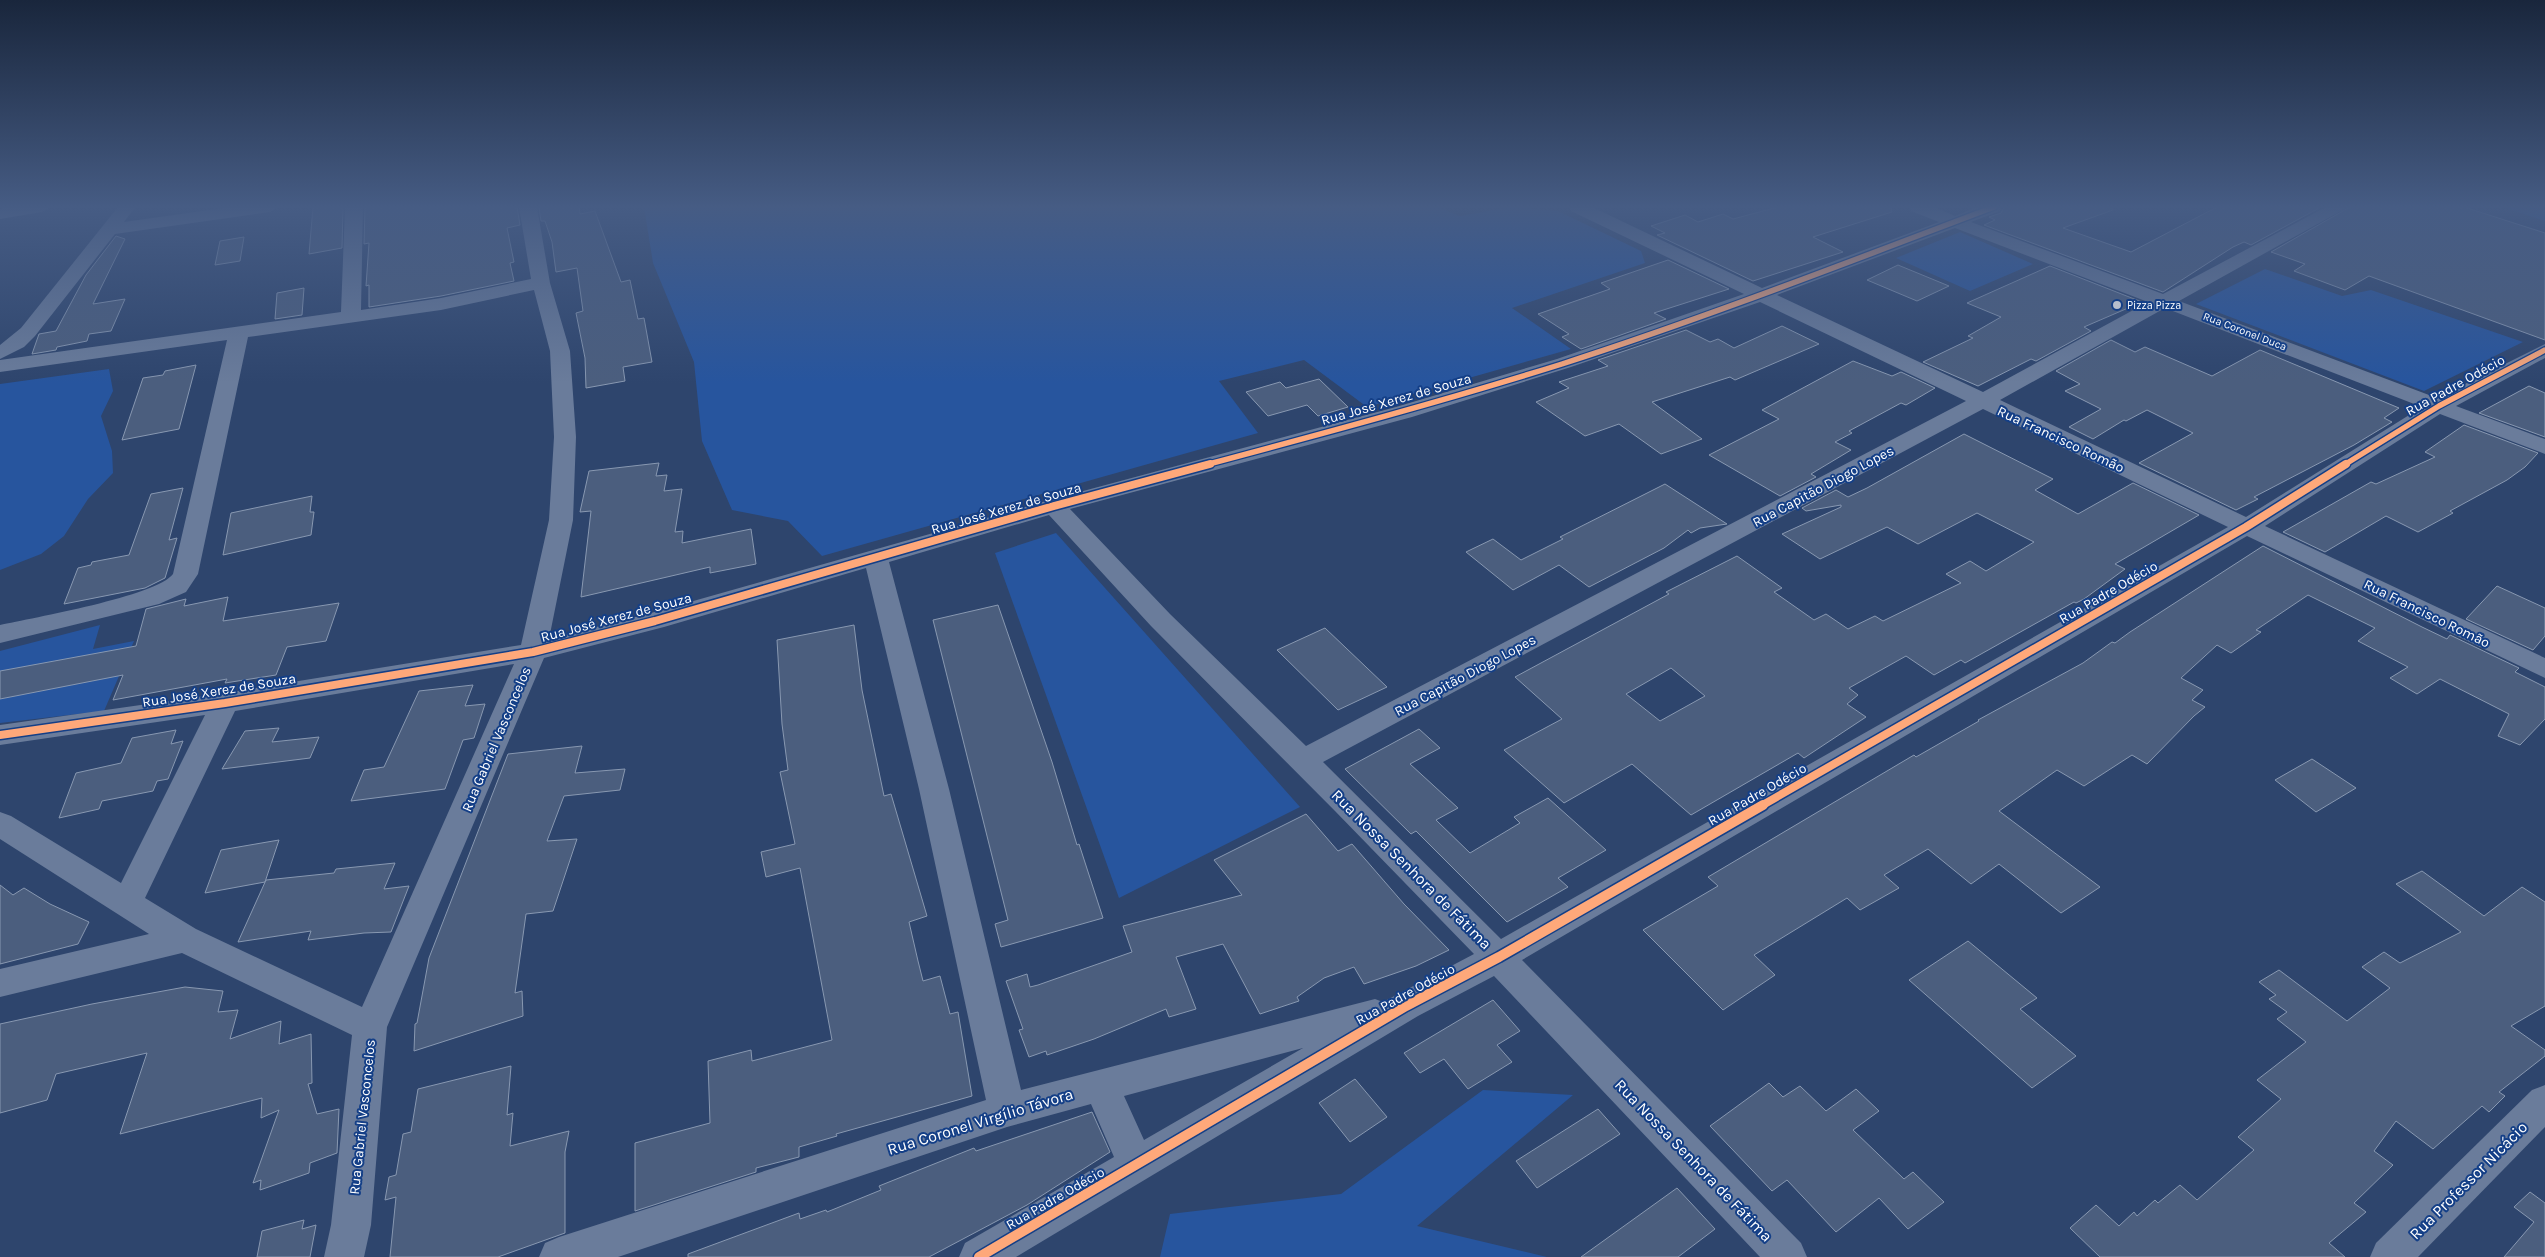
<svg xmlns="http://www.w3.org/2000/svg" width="2545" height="1257" viewBox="0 0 2545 1257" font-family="Karla,sans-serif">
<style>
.green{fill:#27559e}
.building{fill:#4b5e7e;stroke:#8898b1;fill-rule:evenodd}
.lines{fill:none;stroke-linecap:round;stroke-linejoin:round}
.street{fill:#6a7c9b;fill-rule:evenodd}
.cycleway-far2-casing{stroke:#143f87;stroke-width:8}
.cycleway-far1-casing{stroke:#143f87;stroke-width:11}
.cycleway-casing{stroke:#143f87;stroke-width:13}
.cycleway-far2{stroke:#fea87a;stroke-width:5.5}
.cycleway-far1{stroke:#fea87a;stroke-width:8}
.cycleway{stroke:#fea87a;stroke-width:10}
.poi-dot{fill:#b6becc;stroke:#143f87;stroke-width:2}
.labels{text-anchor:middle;stroke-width:4;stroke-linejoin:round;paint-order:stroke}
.far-poi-label{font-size:11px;fill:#fff;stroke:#143f87;text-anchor:start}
.far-street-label{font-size:11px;fill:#fff;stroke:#143f87}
.street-label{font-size:14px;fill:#fff;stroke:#143f87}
.near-street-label{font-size:16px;fill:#fff;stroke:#143f87}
</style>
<rect width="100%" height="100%" fill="#2e456d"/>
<!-- green -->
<g class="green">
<path d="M644,207H1437L1460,216L1510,207L1558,211L1641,251L1645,263L1512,308L1571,349L1367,407L1304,360L1219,381L1258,433L822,556L788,521L732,510L702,441L694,362L653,263Z"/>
<path d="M2502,207H2545V221Z"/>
<path d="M1960,232L2033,264L1970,291L1896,258Z"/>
<path d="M2265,269L2342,296L2371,290L2523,342L2424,391L2196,304Z"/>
<path d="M109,369L113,391L101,416L112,451L113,473L88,499L64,536L41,554L0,570V384Z"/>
<path d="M1056,533L1300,807L1119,898L995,553Z"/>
<path d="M100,625L93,649L134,641L104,711L0,723V651Z"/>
<path d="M1483,1090L1573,1095L1417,1226L1547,1257H1160L1170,1214L1341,1194Z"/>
</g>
<!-- building -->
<g class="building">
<path d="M313,207H343L342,248L309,254Z"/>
<path d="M365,207H517L520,225L507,228L514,262L510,263L514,281L441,296L369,307V285L366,286L369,243L364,244Z"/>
<path d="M539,207H579L580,214L595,211L621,282L630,280L638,319L644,318L652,362L623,367L625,381L586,388L585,358L576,313L583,311L577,268L556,272L552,242L545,221H541Z"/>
<path d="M1778,207H1891L1892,212L1813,237L1843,252L1753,281L1657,235L1665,233L1651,226L1685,215L1698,222L1723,214L1733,219Z"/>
<path d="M2004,207H2113V210L2063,228L2131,252L2217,207H2321L2251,245L2244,242L2233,247L2163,292L1984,225L1995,220L1989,217L2001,213Z"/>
<path d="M2350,207H2464L2545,233V340L2369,276L2345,290L2294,271L2305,264L2271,252Z"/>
<path d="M116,236L125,239L93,304L125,299L111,331L89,334L87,341L57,347L56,350L32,354L39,334L56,331L86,275Z"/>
<path d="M244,237L240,261L215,265L220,241Z"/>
<path d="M1668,260L1729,289L1654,313L1666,319L1581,349L1562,337L1569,334L1538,314L1610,289L1601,283Z"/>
<path d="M1898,265L1949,286L1917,301L1867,280Z"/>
<path d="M2050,266L2142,302L2084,327L2091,331L2036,361L2031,359L1978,386L1923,362L1973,338L1968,336L2001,317L1967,303Z"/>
<path d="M304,288L302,315L275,319L277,293Z"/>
<path d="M1782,326L1819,344L1735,380L1730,377L1652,402L1702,439L1661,454L1619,424L1585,436L1536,402L1569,388L1559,382L1608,366L1598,360L1686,330L1710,342L1718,339L1734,348Z"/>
<path d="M2111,340L2135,352L2145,347L2212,376L2260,350L2399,408L2384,418L2392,422L2354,445L2254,497L2258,499L2236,510L2139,463L2193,433L2147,410L2126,421L2124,420L2093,439L2069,427L2101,409L2065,391L2080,384L2056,371Z"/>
<path d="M1853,361L1892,376L1901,372L1935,388L1906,405L1901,403L1849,431L1852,433L1835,442L1851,450L1811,474L1816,477L1780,496L1709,455L1779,419L1762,410Z"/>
<path d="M196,365L179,429L122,440L143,378L163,375L165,371Z"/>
<path d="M1319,379L1348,407L1318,416L1307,405L1268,416L1246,392L1280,382L1286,388Z"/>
<path d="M2529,386L2545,393V437L2479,413Z"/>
<path d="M2464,425L2538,453L2525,467L2507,480L2450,511L2453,513L2418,532L2386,516L2325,552L2283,532L2371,482L2376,484L2435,457L2425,452Z"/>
<path d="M1964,434L2053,479L2035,490L2078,514L2133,483L2199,515L2115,564L2125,569L2084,599L2076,603L2074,602L1965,663L1961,660L1934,675L1906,656L1849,688L1858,695L1847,704L1866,717L1804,758L1798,753L1691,815L1632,764L1564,803L1504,750L1562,719L1515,677L1669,594L1666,592L1737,556L1782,588L1774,592L1814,620L1826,614L1848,629L1875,616L1883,621L1961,583L1946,574L1970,561L1986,571L2034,542L1977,513L1918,544L1887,527L1820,559L1782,534L1841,507V505L1806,511L1802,508L1836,490L1848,497L1867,488ZM1671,668L1705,696L1660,721L1626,694Z"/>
<path d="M659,463L656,476L667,475L664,491L682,489L675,532L683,531L682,543L751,529L756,564L710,573V567L581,597L591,511L580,512L589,471Z"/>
<path d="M1665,484L1727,524L1700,528L1691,533L1688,530L1664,548L1589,587L1559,565L1513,590L1466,552L1493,539L1521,560L1563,539L1560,537Z"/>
<path d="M183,488L169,540L177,538L165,578L145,588L64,604L78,568L91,565L92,562L129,555L151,494Z"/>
<path d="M312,496L310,512H314L311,535L223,555L231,513Z"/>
<path d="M2263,546L2422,627L2447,639L2450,635L2519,668L2515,672L2545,687V719L2520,745L2498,736L2509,714L2440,679L2417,694L2390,678L2408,667L2358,641L2375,628L2308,595L2256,630L2261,632L2231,653L2217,645L2181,678L2203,690L2192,700L2205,707L2194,716L2147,764L2132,755L2084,786L2057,770L1999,811L2100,887L2061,913L1999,864L1971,884L1928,849L1884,875L1899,888L1860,910L1847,898L1754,955L1775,975L1723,1010L1643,930L1718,886L1708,877L1914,755L1916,757L1979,721L1978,720L2083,663L2112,642L2115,643L2130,632Z"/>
<path d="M2497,586L2545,608V636L2533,650L2466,619Z"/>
<path d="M228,597L223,621L339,603L326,641L287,647L276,675L225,683L227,679L113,700L123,675L0,699V671L136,646L146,609L186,599L184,606Z"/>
<path d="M998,605L1052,762L1077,845L1079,844L1103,918L1001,947L995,924L1008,920L933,620Z"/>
<path d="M854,625L862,690L884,796L891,794L927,916L909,922L918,961L923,981L940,976L950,1014L958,1012L972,1096L836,1134L837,1136L799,1147V1157L756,1168V1172L635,1211V1143L710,1123L708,1061L751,1050L752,1061L832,1040L800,868L766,877L761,852L795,844L780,772L788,770L782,724L777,640Z"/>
<path d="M1325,628L1387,687L1338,710L1277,650Z"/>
<path d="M473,685L465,706L485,704L474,738L463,740L445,789L351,801L364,770L384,767L419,691Z"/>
<path d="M279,728L272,742L319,737L310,758L222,769L245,731Z"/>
<path d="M1419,729L1440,748L1410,764L1458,808L1436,820L1470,853L1520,823L1514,817L1548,798L1606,850L1558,878L1568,887L1507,922L1416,831L1411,834L1345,769Z"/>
<path d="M176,730L171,744L183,741L168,779L157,781L153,791L102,801L99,809L59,818L76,773L121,763L132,738Z"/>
<path d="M582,746L575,773L625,769L620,790L564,796L547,841L577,839L553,911L526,914L515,993L522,991L523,1016L414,1051L415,1024L417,1023L429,958L508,754Z"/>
<path d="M2312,759L2356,788L2316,812L2275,780Z"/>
<path d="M1306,814L1338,851L1352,844L1404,904L1449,950L1416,966L1364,984L1354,967L1324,978L1297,997L1299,1001L1260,1014L1223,944L1176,957L1196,1009L1169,1017L1166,1009L1094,1039L1047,1055L1046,1051L1029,1057L1019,1030L1023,1029L1006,981L1027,974L1030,987L1038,985L1132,952L1123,926L1242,895L1214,860Z"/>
<path d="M279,840L265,882L205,893L221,850Z"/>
<path d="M395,863L384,889L409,886L391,932L364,933L308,940L311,931L238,942L266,880L334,873L336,869Z"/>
<path d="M2422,871L2484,916L2522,887L2545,902V1006L2511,1026L2545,1050V1056L2499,1092L2505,1096L2489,1112L2482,1106L2433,1149L2396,1121L2374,1151L2393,1165L2354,1203L2366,1212L2329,1243L2345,1257H2100L2070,1228L2096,1205L2119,1226L2134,1212L2137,1216L2155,1200L2158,1203L2180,1185L2197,1200L2254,1150L2238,1137L2281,1099L2257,1080L2306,1042L2277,1019L2287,1012L2269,999L2276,995L2259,982L2279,970L2347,1021L2390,988L2362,967L2384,952L2400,963L2461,932L2396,884Z"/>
<path d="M0,885L13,895L24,888L50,904L89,922L78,944L0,964Z"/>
<path d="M1968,941L2037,998L2020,1009L2076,1056L2032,1088L1909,980Z"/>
<path d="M185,987L223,991L218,1012L238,1010L230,1039L281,1021L279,1044L311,1034L312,1083L308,1084L317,1114L339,1109L337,1153L310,1163L309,1173L260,1190L261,1180L253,1183L279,1110L261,1118L262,1098L120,1134L147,1053L56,1074L47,1100L0,1113V1024L92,1004Z"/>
<path d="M1493,1000L1520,1031L1497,1045L1512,1062L1468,1089L1444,1059L1420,1073L1404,1053Z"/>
<path d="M511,1066L507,1115L513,1113L510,1146L569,1131L565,1152V1233L498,1257H390L396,1197L385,1200L389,1177L396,1175L403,1134L411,1132L418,1089Z"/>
<path d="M1355,1079L1387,1117L1350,1142L1319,1103Z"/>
<path d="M1769,1083L1783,1097L1800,1086L1826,1111L1856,1089L1879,1111L1853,1130L1904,1179L1913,1172L1944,1202L1908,1229L1879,1198L1836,1232L1787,1180L1772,1191L1710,1126Z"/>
<path d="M1598,1109L1620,1134L1537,1188L1516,1161Z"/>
<path d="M1092,1112L1110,1152L1027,1205L929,1257H688V1254L799,1213L800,1219L826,1210L827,1212L881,1190L879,1186L974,1148L976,1151Z"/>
<path d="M1677,1188L1715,1229L1678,1257H1581Z"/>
<path d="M2530,1192L2545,1203V1257H2504L2534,1222L2514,1207Z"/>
<path d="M304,1220L302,1229L316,1225L310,1257H257L262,1231Z"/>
</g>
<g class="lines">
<!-- street -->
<g class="street">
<path d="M8,207H50L42,212L0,219V209Z"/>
<path d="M118,207H135L124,222L231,207H278L270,212L115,234L35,336L24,347L0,359V345L21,328Z"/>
<path d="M345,207H363L361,310L441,298L531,279L519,207H537L550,283L570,351L576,437L573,520L549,639L651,613L1046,501L1396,407L1557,359L1744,294L1571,211L1569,207H1592L1762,288L1939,222L1911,211L1909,207H1934L1955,216L1977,207H2002L2000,211L1971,222L2163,294L2326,207H2348L2179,301L2437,398L2545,344V358L2456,406L2545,439V454L2440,414L2265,526L2545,658V678L2247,536L1522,960L1801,1243L1807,1257H1760L1494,976L1418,1016L1016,1257H959L965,1243L1114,1157L1091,1104L1007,1127L618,1257H539L545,1243L559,1237L986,1100L919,789L866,568L664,627L544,658L387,1027L371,1225L364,1257H324L331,1225L352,1035L182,953L0,997V969L149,934L0,839V812L11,816L121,883L205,715L0,745V725L225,693L521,645L549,520L554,437L550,351L534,290L441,310L248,337L198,574L186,592L159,604L0,643V625C32,618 157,596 173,574L227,340L0,372V360L341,312ZM1955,228L2148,302L1983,392L1777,295ZM1760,302L1966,401L1306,746L1170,614L1070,509L1412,417L1571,367ZM2165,308L2422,407L2246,517L2000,400ZM1983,409L2228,527L1501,939L1323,762ZM1049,515L1151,626L1335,811L1474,954L1383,1002L1375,999L1021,1090L949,789L889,562ZM514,664L362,1007L196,929L145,898L235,711ZM1303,1048L1144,1140L1124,1096Z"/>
<path d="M2545,1085V1127L2418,1257H2370L2376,1243L2532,1090Z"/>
</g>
<!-- cycleway-far2 casing -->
<g class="cycleway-far2-casing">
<g id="cycleway-far2">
<path d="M1205,465C1325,433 1444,401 1562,364C1708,317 1851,261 1994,207"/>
<path d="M2344,465L2439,406L2545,350"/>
</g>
</g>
<!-- cycleway-far1 casing -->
<g class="cycleway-far1-casing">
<g id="cycleway-far1">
<path d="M0,735L225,703L533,652L655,621L1054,506L1210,464"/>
<path d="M1761,806L2246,527L2346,464"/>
</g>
</g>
<!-- cycleway casing -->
<g class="cycleway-casing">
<path id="cycleway" d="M979,1257L1406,1006L1499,957L1763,805"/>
</g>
<!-- cycleway-far2 -->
<use href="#cycleway-far2" class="cycleway-far2"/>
<!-- cycleway-far1 -->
<use href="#cycleway-far1" class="cycleway-far1"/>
<!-- cycleway -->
<use href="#cycleway" class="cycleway"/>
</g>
<!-- sky -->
<linearGradient id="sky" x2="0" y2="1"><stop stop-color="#19263c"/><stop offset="0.54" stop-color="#465c84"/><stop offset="1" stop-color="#465c84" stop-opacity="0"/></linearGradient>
<rect width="2545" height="383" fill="url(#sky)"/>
<!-- markers -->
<circle class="poi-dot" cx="2117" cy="305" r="5"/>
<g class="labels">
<!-- far-poi labels -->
<g class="far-poi-label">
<text x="2127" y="309">Pizza Pizza</text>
</g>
<!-- far-street labels -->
<g class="far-street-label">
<text transform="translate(2245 331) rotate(21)" y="4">Rua Coronel Duca</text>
</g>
<!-- street labels -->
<g class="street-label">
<text transform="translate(2455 385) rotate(-29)" y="5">Rua Padre Odécio</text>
<text transform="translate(1396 399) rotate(-16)" y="5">Rua José Xerez de Souza</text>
<text transform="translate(2061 439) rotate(25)" y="5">Rua Francisco Romão</text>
<text transform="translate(1823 486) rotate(-28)" y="5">Rua Capitão Diogo Lopes</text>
<text transform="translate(1006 508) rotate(-16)" y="5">Rua José Xerez de Souza</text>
<text transform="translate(2108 592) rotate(-30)" y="5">Rua Padre Odécio</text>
<text transform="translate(2427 613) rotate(26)" y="5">Rua Francisco Romão</text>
<text transform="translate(616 617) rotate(-15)" y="5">Rua José Xerez de Souza</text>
<text transform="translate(1465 675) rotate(-28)" y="5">Rua Capitão Diogo Lopes</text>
<text transform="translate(219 690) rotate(-9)" y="5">Rua José Xerez de Souza</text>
<text transform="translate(496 739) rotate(-67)" y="5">Rua Gabriel Vasconcelos</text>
<text transform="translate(1757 794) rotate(-30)" y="5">Rua Padre Odécio</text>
<text transform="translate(1405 994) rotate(-29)" y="5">Rua Padre Odécio</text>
<text transform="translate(362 1117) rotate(-84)" y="5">Rua Gabriel Vasconcelos</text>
<text transform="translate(1055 1198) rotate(-30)" y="5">Rua Padre Odécio</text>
</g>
<!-- near-street labels -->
<g class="near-street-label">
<text transform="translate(1412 869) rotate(45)" y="6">Rua Nossa Senhora de Fátima</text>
<text transform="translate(980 1121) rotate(-17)" y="6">Rua Coronel Virgílio Távora</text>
<text transform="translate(1694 1160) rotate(46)" y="6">Rua Nossa Senhora de Fátima</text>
<text transform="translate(2468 1180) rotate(-45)" y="6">Rua Professor Nicácio</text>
</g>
</g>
</svg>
